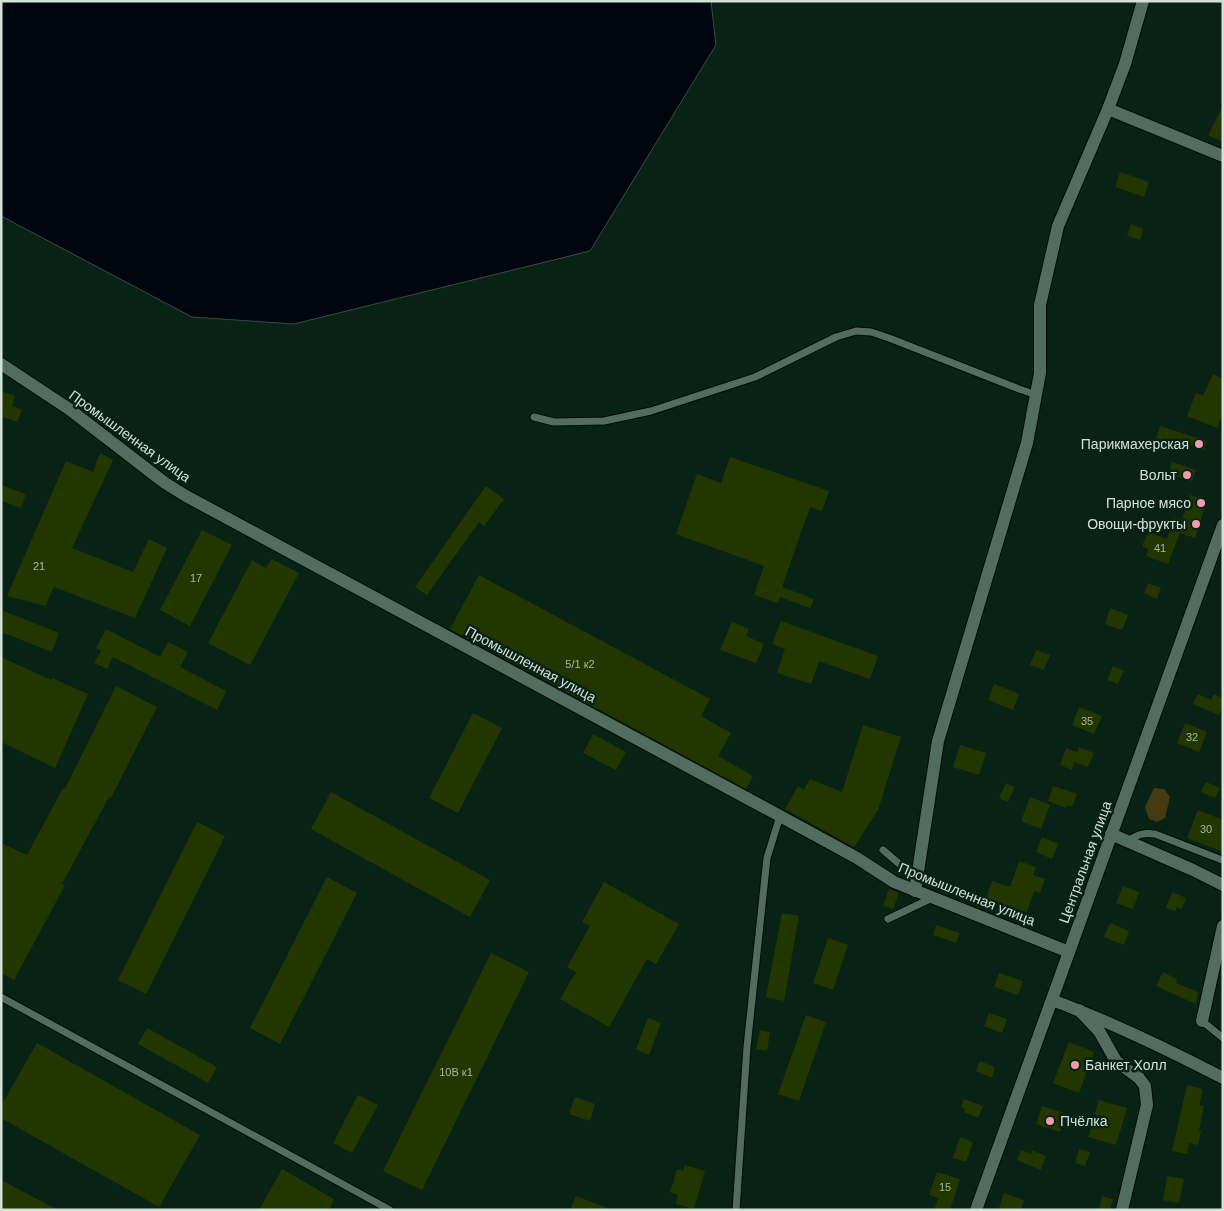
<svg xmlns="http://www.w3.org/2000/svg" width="1224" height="1211" viewBox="0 0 1224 1211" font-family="Helvetica,sans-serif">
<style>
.green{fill:#443b12}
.water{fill:#00060d;stroke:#3f484a}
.building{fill:#223700}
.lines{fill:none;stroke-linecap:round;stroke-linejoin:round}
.service-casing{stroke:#000b03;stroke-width:9}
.minor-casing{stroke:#000b03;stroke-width:14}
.secondary-casing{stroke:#000b03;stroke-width:14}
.service{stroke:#526d5f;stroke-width:7}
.minor{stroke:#526d5f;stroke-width:12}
.secondary{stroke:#526d5f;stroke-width:12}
.poi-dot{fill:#f19ab1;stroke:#082216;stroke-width:2}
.labels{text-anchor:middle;stroke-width:5;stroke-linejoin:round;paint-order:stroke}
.number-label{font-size:11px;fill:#a7b7a3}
.street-label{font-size:14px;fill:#d3e2d9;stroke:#082216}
.poi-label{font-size:14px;fill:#d3e2d9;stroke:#082216;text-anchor:end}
</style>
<rect width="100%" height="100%" fill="#082216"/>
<!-- green -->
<path class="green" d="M1154,788L1164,789L1170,797L1165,818L1157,822L1149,819L1145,807Z"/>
<!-- water -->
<path class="water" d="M1,1H711L716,45L590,251L294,324L192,317L1,216Z"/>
<!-- building -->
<g class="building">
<path d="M1223,106V142L1208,135Z"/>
<path d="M1120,172L1149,182L1144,197L1115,187Z"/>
<path d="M1131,224L1143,229L1140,240L1127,236Z"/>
<path d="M1213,374L1223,379V413L1217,428L1187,416L1196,393L1203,396Z"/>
<path d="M1,391L15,396L12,406L22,410L17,422L1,416Z"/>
<path d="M1160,426L1207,441L1204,450L1180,442L1179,446L1156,439Z"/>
<path d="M100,453L113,460L72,548L133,572L149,539L167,548L135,618L54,587L45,606L7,596L66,461L93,472Z"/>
<path d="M730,457L829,491L822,511L810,507L782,587L814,599L810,608L780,597L778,603L754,595L764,566L676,534L697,474L721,483Z"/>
<path d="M1172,462L1196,470L1192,481L1168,474Z"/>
<path d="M1,485L26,494L21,508L1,501Z"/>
<path d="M486,486L504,499L484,526L479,522L427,595L415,587Z"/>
<path d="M1190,495L1207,500L1195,538L1180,533L1168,564L1146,556L1148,549L1142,546L1148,532L1167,539L1174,517L1182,520Z"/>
<path d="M202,530L232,545L190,626L160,610Z"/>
<path d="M271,559L299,573L250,665L208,643L252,560L266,568Z"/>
<path d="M479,575L710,699L701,716L731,733L718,756L753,776L746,789L450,629Z"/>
<path d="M1148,583L1161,588L1157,599L1144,593Z"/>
<path d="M1110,608L1128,615L1122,630L1105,624Z"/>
<path d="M1,610L59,633L52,652L1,632Z"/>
<path d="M781,621L878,656L870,679L819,661L811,684L777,673L785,649L772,644Z"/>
<path d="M732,622L749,629L746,636L764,644L756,663L720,650Z"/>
<path d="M106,629L160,657L168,642L188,652L180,667L226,691L217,710L113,657L107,669L94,663L101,651L96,648Z"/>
<path d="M1036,650L1050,655L1044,670L1030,665Z"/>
<path d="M1,657L51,680L52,678L88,694L55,768L1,742Z"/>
<path d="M1113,666L1124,671L1118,684L1107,680Z"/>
<path d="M994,684L1019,694L1013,710L988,700Z"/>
<path d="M116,686L157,707L111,798L109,797L62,884L65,885L14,980L1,973V843L27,855L63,788L65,789Z"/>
<path d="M1198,694L1211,700L1214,694L1223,698V706L1219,715L1193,704Z"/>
<path d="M1079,707L1102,716L1094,734L1072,725Z"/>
<path d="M473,713L502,728L458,813L429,798Z"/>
<path d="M1185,723L1207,732L1199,752L1177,743Z"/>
<path d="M863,725L901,737L878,810L854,847L785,809L798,786L804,790L810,779L842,792Z"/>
<path d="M593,734L626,752L616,770L583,753Z"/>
<path d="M960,745L986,753L979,775L953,767Z"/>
<path d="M1079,747L1094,753L1088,767L1074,762L1072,770L1060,765L1066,748L1077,752Z"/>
<path d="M1206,782L1220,788L1215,798L1201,792Z"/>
<path d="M1006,783L1015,787L1008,802L999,798Z"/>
<path d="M1053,786L1077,794L1072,807L1067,805L1066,808L1048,801Z"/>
<path d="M331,792L490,880L470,917L311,829Z"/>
<path d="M1030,797L1050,805L1041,829L1021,821Z"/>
<path d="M1198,810L1223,820V852L1187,838Z"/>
<path d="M197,822L225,836L146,994L118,980Z"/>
<path d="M1042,837L1058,844L1052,859L1036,852Z"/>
<path d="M1019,861L1036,867L1033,875L1045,879L1040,893L1034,891L1027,912L986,899L992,881L1010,887Z"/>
<path d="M327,877L357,893L280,1044L250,1028Z"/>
<path d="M604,882L679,924L656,964L647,959L609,1027L560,999L576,972L567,967L590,926L582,922Z"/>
<path d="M1123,886L1139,892L1133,909L1116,903Z"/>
<path d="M889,889L899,893L893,909L883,906Z"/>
<path d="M1172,892L1186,898L1182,909L1177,907L1175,911L1166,908Z"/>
<path d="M782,913L799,916L784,1001L766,997Z"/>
<path d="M1110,923L1129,931L1124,945L1104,937Z"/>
<path d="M936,925L960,933L956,943L933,935Z"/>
<path d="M828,938L848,945L833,990L813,983Z"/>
<path d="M491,953L529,972L422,1190L383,1171Z"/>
<path d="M1163,972L1177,979L1176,983L1198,992L1196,1004L1156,986Z"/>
<path d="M999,973L1023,981L1018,995L994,987Z"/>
<path d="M989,1013L1007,1019L1002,1033L984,1026Z"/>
<path d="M806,1015L826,1022L799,1101L778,1094Z"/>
<path d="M648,1018L661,1023L649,1055L636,1049Z"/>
<path d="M147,1028L217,1067L208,1083L138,1044Z"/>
<path d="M760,1030L770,1032L767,1051L756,1049Z"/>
<path d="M1069,1042L1094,1052L1079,1093L1053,1083Z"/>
<path d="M37,1043L200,1135L159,1207L1,1118V1106Z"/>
<path d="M980,1061L995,1067L992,1078L976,1071Z"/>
<path d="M1187,1085L1203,1089L1199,1105L1204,1106L1199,1130L1201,1131L1198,1145L1189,1143L1187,1154L1172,1151Z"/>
<path d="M358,1095L378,1105L352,1153L333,1143Z"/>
<path d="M575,1097L595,1104L590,1121L569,1114Z"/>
<path d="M964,1099L983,1106L978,1118L964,1112L965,1109L961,1107Z"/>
<path d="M1099,1100L1127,1108L1116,1145L1088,1137Z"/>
<path d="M1042,1106L1066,1114L1060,1132L1036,1124Z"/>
<path d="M960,1137L973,1142L966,1162L953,1158Z"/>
<path d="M1079,1149L1090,1152L1085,1166L1075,1163Z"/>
<path d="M1021,1150L1031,1154L1032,1150L1046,1156L1041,1170L1017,1160Z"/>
<path d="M685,1165L705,1171L694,1209L676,1204L678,1195L670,1192L677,1169L683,1171Z"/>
<path d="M282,1169L334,1199L329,1210H259Z"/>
<path d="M937,1172L960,1179L950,1210H934L938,1198L929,1195Z"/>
<path d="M1167,1176L1184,1179L1179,1203L1163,1200Z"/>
<path d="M1,1180L58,1210H1Z"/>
<path d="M1004,1193L1024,1200L1021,1210H1004L999,1208Z"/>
<path d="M576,1196L610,1209V1210H570Z"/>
<path d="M1102,1196L1113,1199L1110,1210H1099Z"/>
</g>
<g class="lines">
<!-- service casing -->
<g class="service-casing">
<g id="service">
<path d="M534,417L554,422L604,421L651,411L755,377L836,337L856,331L871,332L889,338L1019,389L1037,395"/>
<path d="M1127,841C1137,835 1144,832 1155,834L1222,860"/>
<path d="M883,850L917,879"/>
<path d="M888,919L932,898"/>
<path d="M1,997L390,1210"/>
<path d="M1202,1021L1223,1038"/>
<path d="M736,1210L747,1047L767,858L780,816"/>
</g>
</g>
<!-- minor casing -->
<g class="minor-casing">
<g id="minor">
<path d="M1108,109L1223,156"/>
<path d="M1,364L69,409L165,483L186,496L780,816L857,858L894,882L1069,952"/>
<path d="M1111,834L1193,870L1223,885"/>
<path d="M915,891L938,741L1027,443L1040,373V305L1058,226L1108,109L1125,64L1143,1"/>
<path d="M1052,1000C1111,1022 1167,1049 1223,1078"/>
<path d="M1079,1010L1099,1031L1116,1061L1139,1078L1145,1086L1147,1105L1122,1210"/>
<path d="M1202,1021L1223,926"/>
</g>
</g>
<!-- secondary casing -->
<g class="secondary-casing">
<path id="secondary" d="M976,1210L1223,525"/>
</g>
<!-- service -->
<use href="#service" class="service"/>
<!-- minor -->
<use href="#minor" class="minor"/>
<!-- secondary -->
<use href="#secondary" class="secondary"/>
</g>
<!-- markers -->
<g class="poi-dot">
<circle cx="1199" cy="444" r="5"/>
<circle cx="1187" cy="475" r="5"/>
<circle cx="1201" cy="503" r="5"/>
<circle cx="1196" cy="524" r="5"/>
<circle cx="1075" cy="1065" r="5"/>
<circle cx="1050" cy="1121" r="5"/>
</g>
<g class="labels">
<!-- number labels -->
<g class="number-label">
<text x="1160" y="552">41</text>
<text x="39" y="570">21</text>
<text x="196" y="582">17</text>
<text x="580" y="668">5/1 к2</text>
<text x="1087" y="725">35</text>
<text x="1192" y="741">32</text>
<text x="1206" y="833">30</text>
<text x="456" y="1076">10В к1</text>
<text x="945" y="1191">15</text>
</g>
<!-- street labels -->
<g class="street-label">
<text transform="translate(130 436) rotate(36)" y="5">Промышленная улица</text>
<text transform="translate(531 664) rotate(28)" y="5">Промышленная улица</text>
<text transform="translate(1085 862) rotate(-70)" y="5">Центральная улица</text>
<text transform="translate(967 894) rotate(22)" y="5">Промышленная улица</text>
</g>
<!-- poi labels -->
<g class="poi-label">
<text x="1189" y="449">Парикмахерская</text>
<text x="1177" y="480">Вольт</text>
<text x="1191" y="508">Парное мясо</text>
<text x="1186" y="529">Овощи-фрукты</text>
<text x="1085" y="1070" text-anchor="start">Банкет Холл</text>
<text x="1060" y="1126" text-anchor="start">Пчёлка</text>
</g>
</g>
<!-- border -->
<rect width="1224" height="1211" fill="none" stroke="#d3e2d9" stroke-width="5"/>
</svg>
